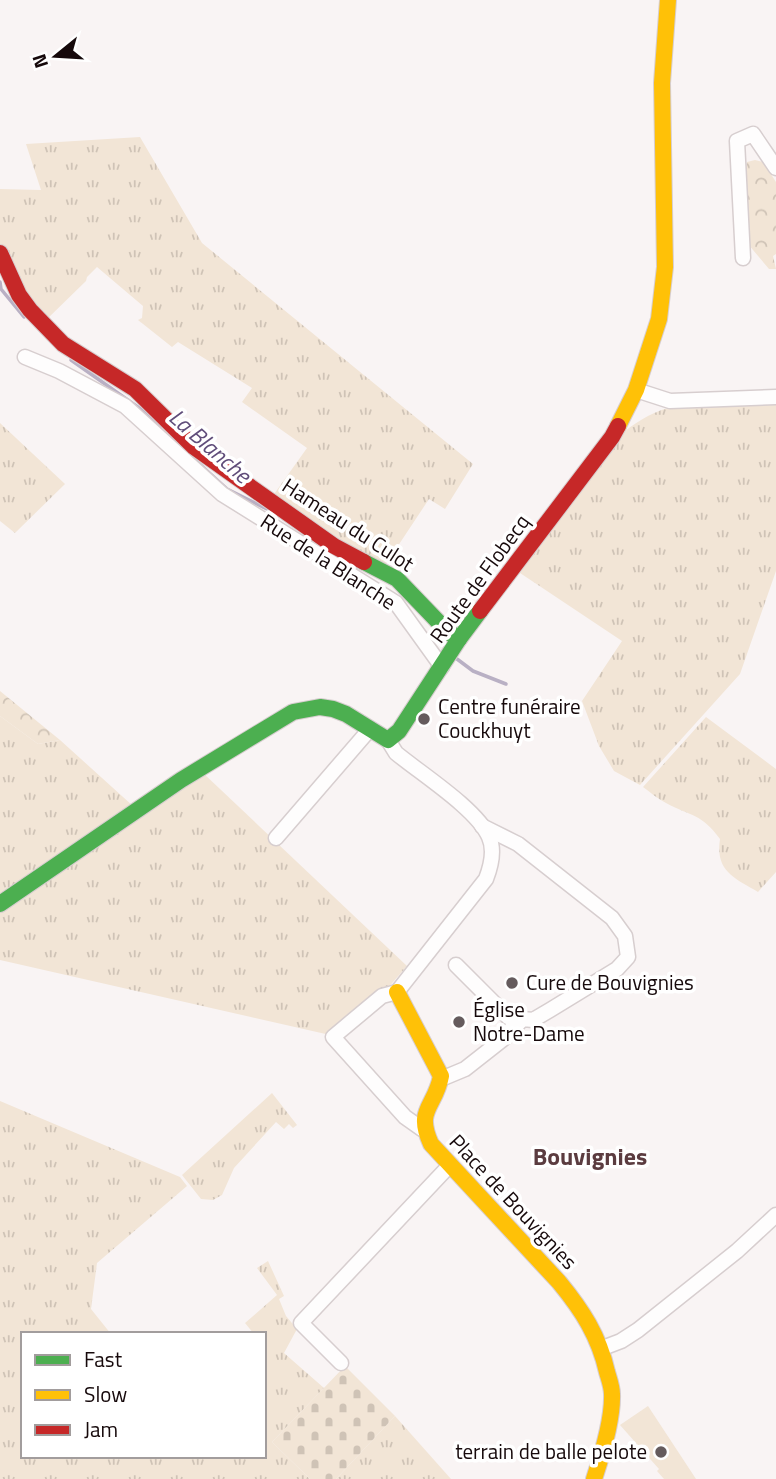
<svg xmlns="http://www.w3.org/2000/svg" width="776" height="1479" viewBox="0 0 776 1479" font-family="'Titillium Web',sans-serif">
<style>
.grass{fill:url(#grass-tufts)}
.forest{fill:url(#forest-crowns)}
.cemetery{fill:url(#cemetery-stones)}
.pitch{fill:#f2e5d6}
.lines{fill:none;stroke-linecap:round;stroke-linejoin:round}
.stream{stroke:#b9b0c4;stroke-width:3.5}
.street-casing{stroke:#d7cecf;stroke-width:17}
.fast-casing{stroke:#d7cecf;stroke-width:18}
.slow-casing{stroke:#d7cecf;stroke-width:18}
.jam-casing{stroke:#d7cecf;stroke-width:18}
.street{stroke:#fefdfd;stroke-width:14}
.fast{stroke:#4caf50;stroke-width:16}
.slow{stroke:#ffc107;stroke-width:16}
.jam{stroke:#c62828;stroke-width:16}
.poi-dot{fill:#655b5d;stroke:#fff;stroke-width:2.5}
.labels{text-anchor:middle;stroke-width:7;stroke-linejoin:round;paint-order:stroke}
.street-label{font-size:21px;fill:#16090b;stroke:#fff}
.poi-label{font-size:21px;fill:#16090b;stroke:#fff;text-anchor:start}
.water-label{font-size:23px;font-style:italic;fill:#604d7a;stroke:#fff}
.quarter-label{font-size:24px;font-weight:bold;fill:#5b3c40;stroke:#fff}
</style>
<defs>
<pattern id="grass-tufts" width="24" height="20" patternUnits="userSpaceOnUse" patternTransform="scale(1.75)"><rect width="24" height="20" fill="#f2e5d6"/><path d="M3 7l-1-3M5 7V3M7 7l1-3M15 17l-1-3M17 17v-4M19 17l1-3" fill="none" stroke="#cfc3b6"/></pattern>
<pattern id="forest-crowns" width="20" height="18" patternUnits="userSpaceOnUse" patternTransform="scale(1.75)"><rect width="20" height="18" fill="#f2e5d6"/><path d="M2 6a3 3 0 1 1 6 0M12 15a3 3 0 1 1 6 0" fill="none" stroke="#cfc3b6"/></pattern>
<pattern id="cemetery-stones" width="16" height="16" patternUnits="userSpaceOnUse" patternTransform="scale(1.75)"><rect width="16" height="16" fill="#f2e5d6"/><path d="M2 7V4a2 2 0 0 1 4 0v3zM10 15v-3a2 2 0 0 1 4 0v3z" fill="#cfc3b6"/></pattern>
</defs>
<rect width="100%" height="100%" fill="#f9f4f4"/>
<!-- grass -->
<g class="grass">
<path d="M140,137L202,243L473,464L445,509L429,499L384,567L272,497L307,448L242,402L252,388L178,342L172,347L138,320L142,318L143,306L97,267L87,277L86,281L44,322L0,248V189L41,190L26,144Z"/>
<path d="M776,405V571L740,674L640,785L614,771L599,746L582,701L622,641L520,573L624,432C640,419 655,411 675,406Z"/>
<path d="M0,423L65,484L15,533L0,521Z"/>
<path d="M0,716L38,744L60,740L133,806L0,898Z"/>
<path d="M706,717L776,769V872L758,892C734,878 715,871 720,839C701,813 692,817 666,803C658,799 650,792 643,787Z"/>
<path d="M202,772L407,966L386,990L330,1035L0,960V911Z"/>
<path d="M272,1093L297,1125L293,1128L289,1124L284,1129L276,1122L234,1168L222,1195L213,1200L201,1199L182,1175Z"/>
<path d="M0,1101L180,1177L187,1186L97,1263L91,1309L111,1334H23V1456H264V1334H254L245,1323L277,1295L257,1268L268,1261L284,1296L279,1299L286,1316L297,1329L284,1353L324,1388L272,1442L310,1479H0Z"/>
<path d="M395,1416L451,1479H336Z"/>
</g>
<!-- forest -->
<g class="forest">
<path d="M755,160L763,162L776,182V254L773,256L776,269H769L748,244L745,173L747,162Z"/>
<path d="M0,691L60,740L38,744L0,716Z"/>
</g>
<!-- cemetery -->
<path class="cemetery" d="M345,1366L395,1416L336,1479H310L272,1442Z"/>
<!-- pitch -->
<path class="pitch" d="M648,1406L696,1479H664L657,1471L659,1469L620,1425Z"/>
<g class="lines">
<!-- stream -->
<g class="stream">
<path d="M0,282L1,289L24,317"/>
<path d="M71,360L142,410L160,427"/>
<path d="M193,458L227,489L267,509"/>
<path d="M433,629L444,645"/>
<path d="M457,659L473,671L506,684"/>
</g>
<!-- street casing -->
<g class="street-casing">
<g id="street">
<path d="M743,258L737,141L753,134L776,168"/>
<path d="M25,357L59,371L125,406L222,494L396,603L442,667"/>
<path d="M636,390L670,401L776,397"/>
<path d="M388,740L396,753C420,773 477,809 489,837C495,850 491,866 486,879L397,992L382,996L333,1037L405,1117L422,1129"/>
<path d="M276,838L370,729"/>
<path d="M456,965L508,1017L519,1023"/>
<path d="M441,1079L465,1069L507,1036L511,1029L523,1019L533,1020L550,1010L617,969L628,957L625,936L612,918L518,844L482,826"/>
<path d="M600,1349L621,1341L638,1330L737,1251L776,1215"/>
<path d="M341,1363L301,1323L450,1165"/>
</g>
</g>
<!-- fast casing -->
<g class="fast-casing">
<g id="fast">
<path d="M364,562L397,579L447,631L459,639"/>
<path d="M0,904L181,780L293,712L320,707L333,709L346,714L388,740L399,731L459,639L480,611"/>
</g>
</g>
<!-- slow casing -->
<g class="slow-casing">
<g id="slow">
<path d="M618,426L636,390L659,319L665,267L662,83L668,0"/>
<path d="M397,992L441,1076C435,1108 415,1109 431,1144L559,1282C582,1310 599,1336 607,1372C609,1379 612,1387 612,1394C613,1420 602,1455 594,1479"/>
</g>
</g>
<!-- jam casing -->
<g class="jam-casing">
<g id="jam">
<path d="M0,253L19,295L30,310L63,344L135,389L194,447L334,546L364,562"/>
<path d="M480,611L612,437L618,426"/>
</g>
</g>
<!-- street -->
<use href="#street" class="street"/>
<!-- fast -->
<use href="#fast" class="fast"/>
<!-- slow -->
<use href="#slow" class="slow"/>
<!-- jam -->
<use href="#jam" class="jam"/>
</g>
<!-- markers -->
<g class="poi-dot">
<circle cx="424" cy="719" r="7"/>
<circle cx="512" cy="983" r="7"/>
<circle cx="459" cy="1022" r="7"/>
<circle cx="661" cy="1452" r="7"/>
</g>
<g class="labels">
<!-- street labels -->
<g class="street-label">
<text transform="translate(348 525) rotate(33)" y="7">Hameau du Culot</text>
<text transform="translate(328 562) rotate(33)" y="7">Rue de la Blanche</text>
<text transform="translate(480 579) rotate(-54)" y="7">Route de Flobecq</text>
<text transform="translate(513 1202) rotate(47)" y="7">Place de Bouvignies</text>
</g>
<!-- poi labels -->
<g class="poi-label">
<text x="438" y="714">Centre funéraire<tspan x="438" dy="24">Couckhuyt</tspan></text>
<text x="526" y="990">Cure de Bouvignies</text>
<text x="473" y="1017">Église<tspan x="473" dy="24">Notre-Dame</tspan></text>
<text x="647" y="1459" text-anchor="end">terrain de balle pelote</text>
</g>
<!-- water labels -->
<g class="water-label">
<text transform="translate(210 446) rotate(41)" y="8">La Blanche</text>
</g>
<!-- quarter labels -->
<g class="quarter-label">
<text x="590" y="1165">Bouvignies</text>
</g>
</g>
<!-- legend -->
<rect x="21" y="1332" width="245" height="126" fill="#ffffff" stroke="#a29d9d" stroke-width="2"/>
<rect x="35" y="1355" width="35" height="10" fill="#4caf50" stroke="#a29d9d" stroke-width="2"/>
<text x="84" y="1367" font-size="21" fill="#16090b">Fast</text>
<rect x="35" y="1390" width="35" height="10" fill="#ffc107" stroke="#a29d9d" stroke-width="2"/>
<text x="84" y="1402" font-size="21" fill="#16090b">Slow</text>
<rect x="35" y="1425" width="35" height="10" fill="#c62828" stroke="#a29d9d" stroke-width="2"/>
<text x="84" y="1437" font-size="21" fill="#16090b">Jam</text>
<!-- north arrow -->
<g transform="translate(56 56) rotate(252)" stroke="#ffffff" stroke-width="5" paint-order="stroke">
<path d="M0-5L12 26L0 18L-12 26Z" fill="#16090b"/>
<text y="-10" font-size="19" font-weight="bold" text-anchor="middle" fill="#16090b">N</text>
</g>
</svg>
